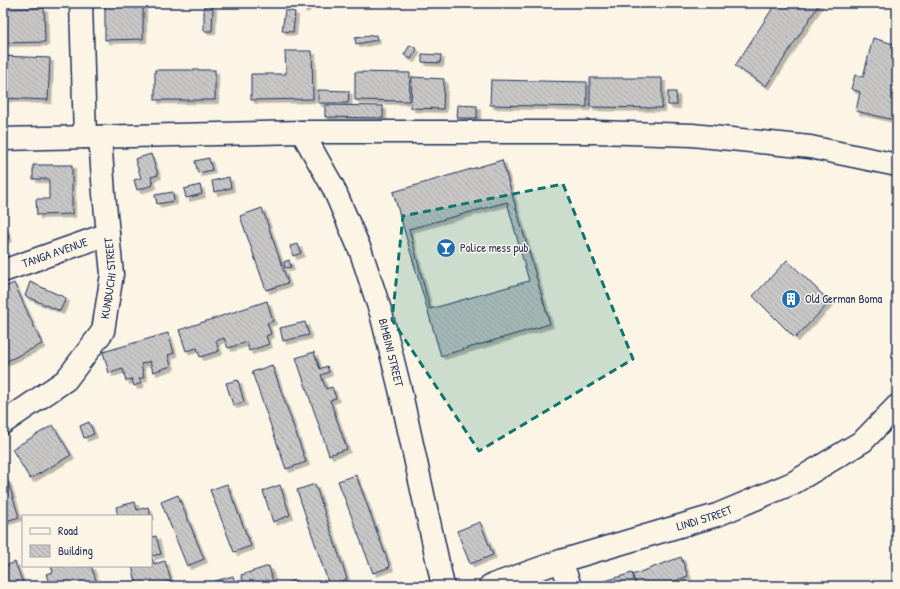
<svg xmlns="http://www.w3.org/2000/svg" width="900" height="589" viewBox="0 0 900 589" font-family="'Patrick Hand',sans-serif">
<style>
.building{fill:url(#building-back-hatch);stroke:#1b2f5e;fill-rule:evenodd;filter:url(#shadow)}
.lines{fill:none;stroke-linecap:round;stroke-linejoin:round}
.minor-casing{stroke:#1b2f5e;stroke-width:25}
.major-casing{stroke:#1b2f5e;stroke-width:25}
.minor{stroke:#fcf5e5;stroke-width:22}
.major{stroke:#fcf5e5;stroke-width:22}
.marked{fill:#0f766e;fill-opacity:0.2;stroke:#0f766e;stroke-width:3;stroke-dasharray:8 5;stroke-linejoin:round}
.labels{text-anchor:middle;stroke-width:3;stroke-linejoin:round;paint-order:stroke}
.poi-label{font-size:12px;fill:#1b2f5e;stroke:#fcf5e5;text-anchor:start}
.street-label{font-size:12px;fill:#1b2f5e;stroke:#fcf5e5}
</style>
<defs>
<pattern id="building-back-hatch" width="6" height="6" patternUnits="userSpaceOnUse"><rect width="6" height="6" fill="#c8c7c6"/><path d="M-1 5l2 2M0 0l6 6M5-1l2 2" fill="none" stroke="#ababac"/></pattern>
<filter id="shadow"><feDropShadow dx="3.5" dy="3.5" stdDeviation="0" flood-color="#0004"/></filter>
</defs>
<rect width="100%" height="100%" fill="#fcf5e5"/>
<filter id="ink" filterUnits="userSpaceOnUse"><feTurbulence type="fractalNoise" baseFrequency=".025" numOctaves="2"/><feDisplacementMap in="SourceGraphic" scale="8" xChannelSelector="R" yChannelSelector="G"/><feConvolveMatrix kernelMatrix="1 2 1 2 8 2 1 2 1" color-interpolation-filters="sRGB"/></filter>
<g filter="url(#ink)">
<!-- building -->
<g class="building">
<path d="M105,3H143V39L105,40Z"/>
<path d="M306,3L307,7L303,9L301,4Z"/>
<path d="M776,3H820L766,86L735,66Z"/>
<path d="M204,6H213L212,31H204Z"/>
<path d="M44,8L45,42L3,43V9Z"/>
<path d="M285,10L295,12L293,32L282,31Z"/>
<path d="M376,35L377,40L356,44L355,38Z"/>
<path d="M873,38L897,45V108L894,120L856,111L860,92L851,89L855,75L863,77Z"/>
<path d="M410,45L417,49L411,59L404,55Z"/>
<path d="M285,51H312L313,99L251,100V74H286Z"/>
<path d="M422,54L441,55L440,63L422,62Z"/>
<path d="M3,56L50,58L48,100L3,98Z"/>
<rect x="155" y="70" width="60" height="30"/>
<path d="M355,72L410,73L409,101L355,100Z"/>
<path d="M412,77L444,79L443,109L411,108Z"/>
<path d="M590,78H662V108L590,107Z"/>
<path d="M491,80L587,82V107L490,105Z"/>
<path d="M318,90L349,91L348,103H318Z"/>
<path d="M668,92H676L677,105H668Z"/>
<path d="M325,105L383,106V118L325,117Z"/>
<path d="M458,105L477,106V118H457Z"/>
<path d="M151,154L158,175L151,177L153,185L137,190L134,180L141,178L135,159Z"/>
<path d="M209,158L212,170L198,173L195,161Z"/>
<path d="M502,160L550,324L441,356L393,192ZM507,202L529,281L430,309L409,229Z"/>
<path d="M33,165H72V214L37,215L36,199H49V179H33Z"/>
<path d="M229,177L231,188L214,192L212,181Z"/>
<path d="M200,185L202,194L186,198L184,189Z"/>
<path d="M173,192L174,201L157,204L155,195Z"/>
<path d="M262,208L288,283L266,290L240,216Z"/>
<path d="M5,227L9,238L3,240V228Z"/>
<path d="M298,244L301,253L293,256L290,246Z"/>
<path d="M289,260L291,267L285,268L284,262Z"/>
<path d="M787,260L830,302L795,338L753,296Z"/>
<path d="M30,282L66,298L60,311L25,296Z"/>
<path d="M14,283L42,344L3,363V288Z"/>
<path d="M267,301L273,321L267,323L271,334L266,336L269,344L249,351L247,342L228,348L224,338L216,341L219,351L200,357L197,348L186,351L179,330Z"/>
<path d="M305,322L309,335L283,341L280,328Z"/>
<path d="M168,333L174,353L168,355L171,366L153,372L150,361L141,364L144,377L139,379L141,383L134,386L132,379L126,381L123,369L109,373L103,352Z"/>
<path d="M314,352L320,369L327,366L329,372L321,375L326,389L332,387L336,398L330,400L347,449L329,455L296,358Z"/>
<path d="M272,365L306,462L286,469L252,372Z"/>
<path d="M238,380L244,402L233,405L226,383Z"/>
<path d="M89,422L94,434L84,438L80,426Z"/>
<path d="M53,425L71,455L30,479L12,449Z"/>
<path d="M356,475L390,567L373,573L338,481Z"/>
<path d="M7,479L19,517L3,522V480Z"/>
<path d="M227,484L251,546L234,552L210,490Z"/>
<path d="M315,484L347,579L329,585L297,490Z"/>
<path d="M280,485L290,515L273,522L263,491Z"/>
<path d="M178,495L204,559L187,566L161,502Z"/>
<path d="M135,502L137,510L148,507L151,516H118L116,507Z"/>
<path d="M480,522L493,555L470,564L457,531Z"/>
<path d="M156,536L161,554L151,556L154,564L165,561L171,581L160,584L161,586H137L132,566H151V537Z"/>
<path d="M681,557L688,576L661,586H636L632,575Z"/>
<path d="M15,562L24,586H3V567Z"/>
<path d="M51,566H91L98,586H50L46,574L53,572Z"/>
<path d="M269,566L274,586H245L241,575Z"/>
<path d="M632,573L636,586H588Z"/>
<path d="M233,576L236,586H198Z"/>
<path d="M296,580L298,586H276Z"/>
<path d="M559,582L560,586H541Z"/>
</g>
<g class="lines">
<!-- minor casing -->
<g class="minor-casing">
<g id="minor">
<path id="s1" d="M302,132L333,187L361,252L381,313L400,389L443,586"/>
<path id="s2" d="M3,271L108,234"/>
<path id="s3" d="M3,423L66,380L103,331L112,274L104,194L100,137"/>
<path d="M561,561L570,586"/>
</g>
</g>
<!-- major casing -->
<g class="major-casing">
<g id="major">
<path d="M81,3L85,137"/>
<path d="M3,139L302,132H596L692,135L810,147L897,165"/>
<path id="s4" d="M490,586L561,561L717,515L793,483L863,441L897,406"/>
</g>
</g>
<!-- minor -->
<use href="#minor" class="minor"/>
<!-- major -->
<use href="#major" class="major"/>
</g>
</g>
<!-- marked area -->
<path class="marked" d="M563,184L633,359L479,451L392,320L403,216Z"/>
<!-- icons -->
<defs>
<g id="bar-disc" transform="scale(1)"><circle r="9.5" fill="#1f6fb2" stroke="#fcf5e5"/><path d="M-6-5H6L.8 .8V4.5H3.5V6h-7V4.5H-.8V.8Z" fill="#fff"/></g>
<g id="building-disc" transform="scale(1)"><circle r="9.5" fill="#1f6fb2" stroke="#fcf5e5"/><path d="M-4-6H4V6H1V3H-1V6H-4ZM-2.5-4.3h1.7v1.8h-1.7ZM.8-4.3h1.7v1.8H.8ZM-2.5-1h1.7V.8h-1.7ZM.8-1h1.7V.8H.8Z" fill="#fff"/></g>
</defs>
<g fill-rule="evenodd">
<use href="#bar-disc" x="446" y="248"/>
<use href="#building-disc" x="791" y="299"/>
</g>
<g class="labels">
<!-- poi labels -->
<g class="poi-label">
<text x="460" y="252">Police mess pub</text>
<text x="805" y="303">Old German Boma</text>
</g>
<!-- street labels -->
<g class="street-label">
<text dy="4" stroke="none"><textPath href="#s2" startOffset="55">TANGA AVENUE</textPath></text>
<text dy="4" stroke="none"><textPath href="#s3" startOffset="191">KUNDUCHI STREET</textPath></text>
<text dy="4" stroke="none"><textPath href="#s1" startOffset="239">BIMBINI STREET</textPath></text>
<text dy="4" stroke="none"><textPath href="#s4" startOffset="225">LINDI STREET</textPath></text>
</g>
</g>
<!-- margin -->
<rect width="900" height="589" fill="none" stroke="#fcf5e5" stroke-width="16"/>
<rect x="8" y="8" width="884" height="573" fill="none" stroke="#1b2f5e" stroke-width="1.5" filter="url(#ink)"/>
<!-- legend -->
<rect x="22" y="515" width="130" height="52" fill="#fcf5e5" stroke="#a2a6af"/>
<rect x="30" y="528" width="20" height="6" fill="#fcf5e5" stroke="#a2a6af"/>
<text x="58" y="535" font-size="12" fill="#1b2f5e">Road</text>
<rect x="30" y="545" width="20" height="12" fill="url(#building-back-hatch)" stroke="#a2a6af"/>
<text x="58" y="555" font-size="12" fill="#1b2f5e">Building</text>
</svg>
